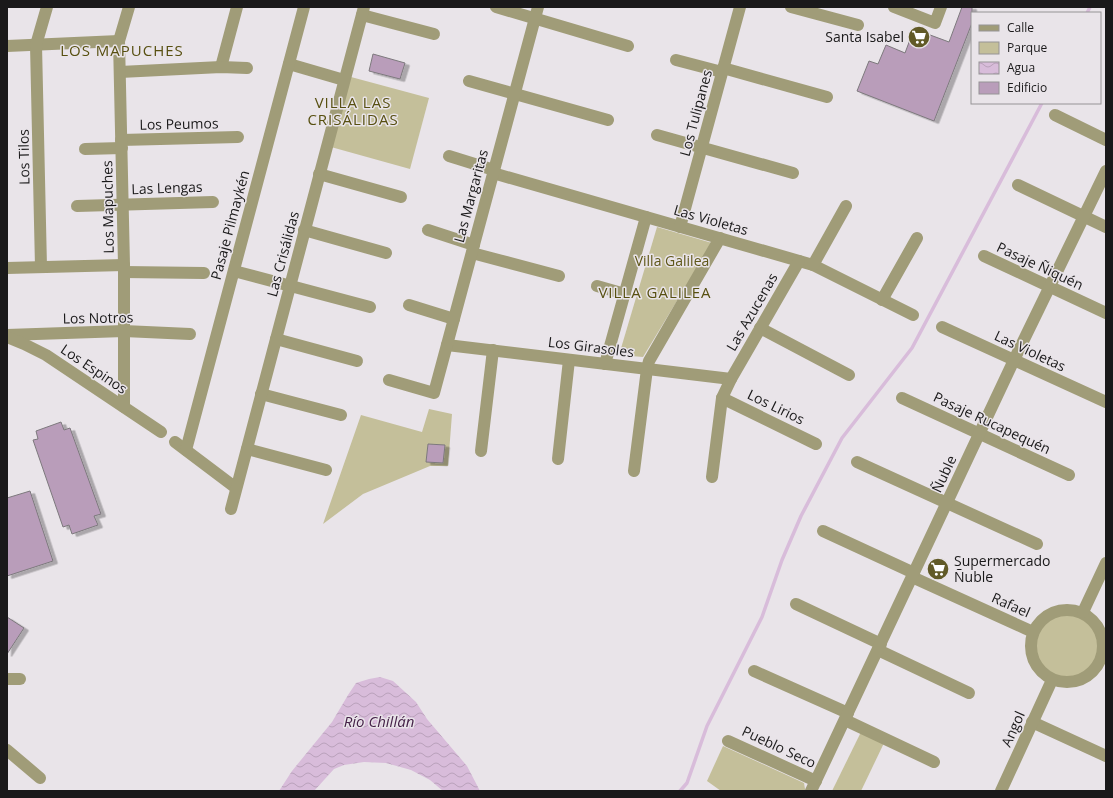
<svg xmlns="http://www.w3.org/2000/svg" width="1113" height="798" viewBox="0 0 1113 798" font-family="'Open Sans',sans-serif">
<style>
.green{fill:#c4bf9a}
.water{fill:url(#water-waves)}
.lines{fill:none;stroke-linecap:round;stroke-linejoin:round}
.stream{stroke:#d8bcda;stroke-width:3.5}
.building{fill:#b99dba;stroke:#7d797d;filter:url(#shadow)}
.minor{stroke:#a09c78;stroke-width:12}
.labels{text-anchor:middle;stroke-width:3;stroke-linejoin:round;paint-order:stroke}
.poi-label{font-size:14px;fill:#1a191a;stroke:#e9e4e9;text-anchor:end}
.street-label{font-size:14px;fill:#1a191a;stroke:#e9e4e9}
.park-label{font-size:14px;fill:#5e5617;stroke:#e9e4e9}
.neighbourhood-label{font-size:15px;letter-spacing:1px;fill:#574f10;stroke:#e9e4e9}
.water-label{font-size:15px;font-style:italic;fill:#462249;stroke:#e9e4e9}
</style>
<defs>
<pattern id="water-waves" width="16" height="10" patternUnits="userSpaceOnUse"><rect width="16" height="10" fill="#d8bcda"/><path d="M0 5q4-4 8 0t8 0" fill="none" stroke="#b9a1ba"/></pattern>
<filter id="shadow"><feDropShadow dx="4.5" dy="2.5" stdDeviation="0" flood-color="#0004"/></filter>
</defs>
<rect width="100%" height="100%" fill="#e9e4e9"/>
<!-- green -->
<g class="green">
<path d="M351,77L429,98L410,169L331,147Z"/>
<path d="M657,227L712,243L643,357L619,355Z"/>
<path d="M429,409L452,414L448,466H430L363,494L323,524L361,415L422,432Z"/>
<circle cx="1068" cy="646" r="34"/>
<path d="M861,732L884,743L861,791H832Z"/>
<path d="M723,746L804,783L805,789V791H721L707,781Z"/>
</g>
<!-- water -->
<path class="water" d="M380,677L393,681L416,702L427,719L467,766L480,791H443L430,780L411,770L386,763L364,762L344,765L334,769L314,791H279L292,771L332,722L348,695L356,683L369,679Z"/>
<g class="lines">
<!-- stream -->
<g class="stream">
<path d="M1087,13L1090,7"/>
<path d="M680,791L687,783L707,726L762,617L782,560L801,516L842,438L912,348L1042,103"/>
</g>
</g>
<!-- building -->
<g class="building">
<path d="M962,7H972V23L934,121L857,91L869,61L878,64L886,45L905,53L914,29L949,42Z"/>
<path d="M373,54L405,63L400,79L369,71Z"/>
<path d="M61,422L64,430L70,428L101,514L94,516L98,525L72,534L69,525L63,527L33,440L38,439L36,431Z"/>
<path d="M428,444L445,445L443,463L426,462Z"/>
<path d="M30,491L53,561L7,576V498Z"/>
<path d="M7,617L24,628L7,654Z"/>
</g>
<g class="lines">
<!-- minor -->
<g class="minor">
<path d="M496,7L628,46"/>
<path d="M791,7L858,25"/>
<path d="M894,7L935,23L941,7"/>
<path d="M362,15L434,34"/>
<path d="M7,46L119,41"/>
<path d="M676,60L722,72"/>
<path d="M289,64L344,80"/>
<path d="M221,67L237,7"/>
<path d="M723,68L827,97"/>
<path d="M120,72L221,67L247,68"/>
<path d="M469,81L608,120"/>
<path d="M1055,115L1106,140"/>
<path d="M657,135L793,173"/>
<path d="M121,140L238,137"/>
<path d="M85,149L122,148"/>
<path d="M449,156L494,170"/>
<path d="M493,173L813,265L913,315"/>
<path d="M319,174L401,197"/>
<path d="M1018,185L1106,227"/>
<path d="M77,206L213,202"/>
<path d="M680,227L740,7"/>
<path d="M304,230L386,253"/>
<path d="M428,230L474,245"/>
<path d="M472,253L559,276"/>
<path d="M984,256L1106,313"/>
<path d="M813,265L846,206"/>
<path d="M41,267L36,45L47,7"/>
<path d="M7,268L124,265"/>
<path d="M234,271L370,307"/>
<path d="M124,272L204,273"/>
<path d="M597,286L625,294"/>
<path d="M882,300L917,238"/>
<path d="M409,305L454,319"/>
<path d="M942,327L1106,402"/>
<path d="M760,328L849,375"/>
<path d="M7,335L124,331L190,334"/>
<path d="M7,337L24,344L46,355L161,432"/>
<path d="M276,339L357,361"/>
<path d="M447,345L731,379"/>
<path d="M605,364L646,217"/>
<path d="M389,380L434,393L538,7"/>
<path d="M261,394L341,415"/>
<path d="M722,398L816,444"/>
<path d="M902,398L1069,475"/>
<path d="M124,407V265L119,41L129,7"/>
<path d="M175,442L236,488"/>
<path d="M247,449L326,470"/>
<path d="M186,450L304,7"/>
<path d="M481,451L493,350"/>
<path d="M558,459L569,360"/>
<path d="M857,462L1037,544"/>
<path d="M634,471L647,369L649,361L720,238"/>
<path d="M712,477L722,398L731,379L799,261"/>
<path d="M231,509L364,7"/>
<path d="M823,531L914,573"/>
<path d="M912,577L1033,632"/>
<path d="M796,604L881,644"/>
<circle cx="1067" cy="646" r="36"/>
<path d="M1083,612L1106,563"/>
<path d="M878,650L969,693"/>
<path d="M754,671L848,713"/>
<path d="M7,679H20"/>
<path d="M845,720L934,762"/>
<path d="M1032,722L1106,756"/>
<path d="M728,741L816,781"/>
<path d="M7,750L40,778"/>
<path d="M811,791L1014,360L1106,171"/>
<path d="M1001,791L1052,680"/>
</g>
</g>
<!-- icons -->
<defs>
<g id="supermarket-disc" transform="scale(1.15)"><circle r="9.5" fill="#615a27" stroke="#e9e4e9"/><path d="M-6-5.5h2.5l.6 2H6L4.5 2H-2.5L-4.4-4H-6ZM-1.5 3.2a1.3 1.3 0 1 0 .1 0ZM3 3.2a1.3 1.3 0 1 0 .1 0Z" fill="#fff"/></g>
</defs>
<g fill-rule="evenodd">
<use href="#supermarket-disc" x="919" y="37"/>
<use href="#supermarket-disc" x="938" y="569"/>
</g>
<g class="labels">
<!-- poi labels -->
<g class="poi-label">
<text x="904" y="42">Santa Isabel</text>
<text x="954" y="566" text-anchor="start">Supermercado<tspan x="954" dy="16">Ñuble</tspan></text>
</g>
<!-- street labels -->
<g class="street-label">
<text transform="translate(696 113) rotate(-75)" y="5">Los Tulipanes</text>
<text transform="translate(179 124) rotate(-1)" y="5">Los Peumos</text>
<text transform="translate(24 157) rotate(-91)" y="5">Los Tilos</text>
<text transform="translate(167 188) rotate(-2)" y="5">Las Lengas</text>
<text transform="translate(471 196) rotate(-75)" y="5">Las Margaritas</text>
<text transform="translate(108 207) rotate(-91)" y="5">Los Mapuches</text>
<text transform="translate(711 220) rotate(16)" y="5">Las Violetas</text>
<text transform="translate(230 225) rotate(-75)" y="5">Pasaje Pilmaykén</text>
<text transform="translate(283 254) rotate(-75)" y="5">Las Crisálidas</text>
<text transform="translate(1040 266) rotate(25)" y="5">Pasaje Ñiquén</text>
<text transform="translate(752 312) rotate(-60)" y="5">Las Azucenas</text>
<text transform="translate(98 318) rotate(-1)" y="5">Los Notros</text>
<text transform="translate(591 347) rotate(7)" y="5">Los Girasoles</text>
<text transform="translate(1030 351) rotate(25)" y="5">Las Violetas</text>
<text transform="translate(94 369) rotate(34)" y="5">Los Espinos</text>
<text transform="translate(776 407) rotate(26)" y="5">Los Lirios</text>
<text transform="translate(992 423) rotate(25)" y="5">Pasaje Rucapequén</text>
<text transform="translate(944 474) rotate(-65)" y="5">Ñuble</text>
<text transform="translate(1011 605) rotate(24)" y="5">Rafael</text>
<text transform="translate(1013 729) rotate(-66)" y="5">Angol</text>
<text transform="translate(779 747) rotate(25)" y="5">Pueblo Seco</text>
</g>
<!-- park labels -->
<g class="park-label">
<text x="672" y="266">Villa Galilea</text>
</g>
<!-- neighbourhood labels -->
<g class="neighbourhood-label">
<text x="122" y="56">LOS MAPUCHES</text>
<text x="353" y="108">VILLA LAS<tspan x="353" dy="17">CRISÁLIDAS</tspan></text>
<text x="655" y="298">VILLA GALILEA</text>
</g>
<!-- water labels -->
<g class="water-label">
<text x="379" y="727">Río Chillán</text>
</g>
</g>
<!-- border -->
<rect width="1113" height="798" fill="none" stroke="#1a191a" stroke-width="16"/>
<!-- legend -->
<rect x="971" y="12" width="130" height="92" fill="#e9e4e9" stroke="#969396"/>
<rect x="979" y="25" width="20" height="6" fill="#a09c78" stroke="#969396"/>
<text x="1007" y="32" font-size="12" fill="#1a191a">Calle</text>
<rect x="979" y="42" width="20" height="12" fill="#c4bf9a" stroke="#969396"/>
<text x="1007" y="52" font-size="12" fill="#1a191a">Parque</text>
<rect x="979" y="62" width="20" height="12" fill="url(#water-waves)" stroke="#969396"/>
<text x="1007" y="72" font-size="12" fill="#1a191a">Agua</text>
<rect x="979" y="82" width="20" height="12" fill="#b99dba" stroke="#969396"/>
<text x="1007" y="92" font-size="12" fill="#1a191a">Edificio</text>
</svg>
